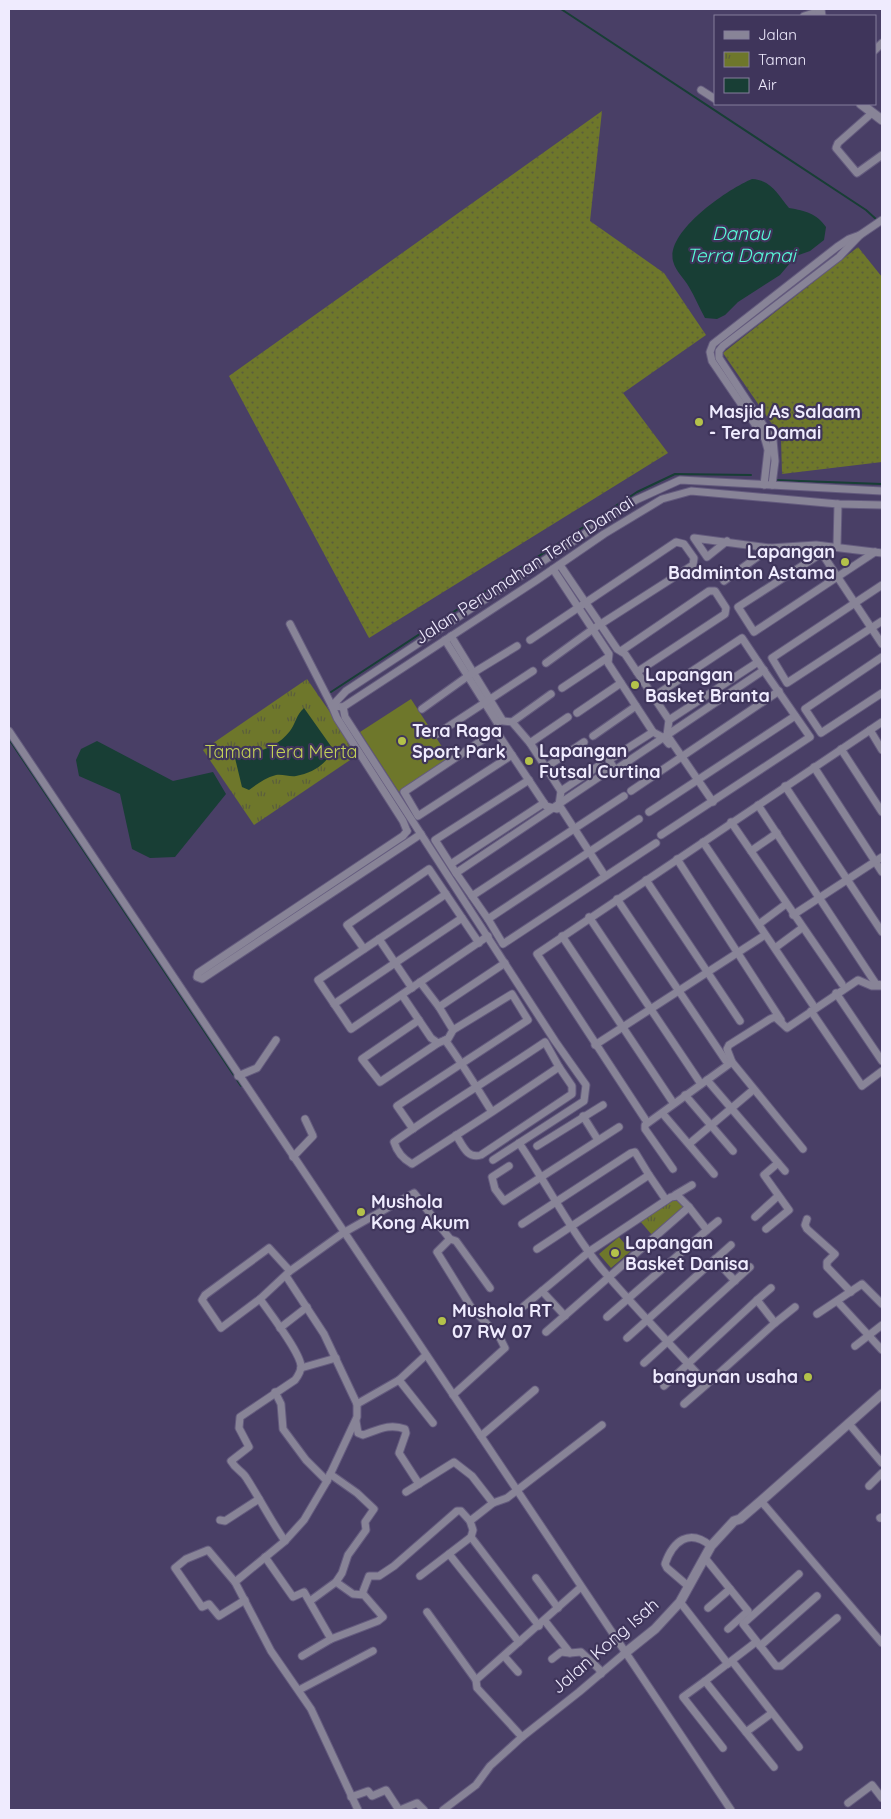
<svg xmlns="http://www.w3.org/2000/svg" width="891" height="1819" viewBox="0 0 891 1819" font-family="Quicksand,sans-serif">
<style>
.grass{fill:url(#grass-dots)}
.park{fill:url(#park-tufts)}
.pitch{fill:#6e772b}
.water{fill:#183e35}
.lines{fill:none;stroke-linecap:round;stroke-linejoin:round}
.stream{stroke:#183e35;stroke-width:2}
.minor-casing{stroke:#645b7e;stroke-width:9}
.tertiary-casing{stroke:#645b7e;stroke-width:11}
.minor{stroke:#888497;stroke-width:7}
.tertiary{stroke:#888497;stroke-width:9}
.poi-dot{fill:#b4c24a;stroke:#3f355b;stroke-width:2}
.labels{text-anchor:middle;stroke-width:4.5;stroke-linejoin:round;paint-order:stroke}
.poi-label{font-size:18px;font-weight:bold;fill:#efebfe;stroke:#3f355b;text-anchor:start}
.street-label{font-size:18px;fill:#efebfe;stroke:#3f355b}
.park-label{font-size:18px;fill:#c3d158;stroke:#3f355b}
.water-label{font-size:19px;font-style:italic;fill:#58fdd9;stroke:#3f355b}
</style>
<defs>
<pattern id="grass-dots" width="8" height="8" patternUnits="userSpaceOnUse" patternTransform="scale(1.25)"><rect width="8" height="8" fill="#6e772b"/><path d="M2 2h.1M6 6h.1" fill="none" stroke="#5b5e3c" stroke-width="1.8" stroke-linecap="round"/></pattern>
<pattern id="park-tufts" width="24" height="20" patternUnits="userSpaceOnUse" patternTransform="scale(1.25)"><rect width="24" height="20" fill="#6e772b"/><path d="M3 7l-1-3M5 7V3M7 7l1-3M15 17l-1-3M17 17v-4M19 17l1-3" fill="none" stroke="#5b5e3c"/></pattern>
</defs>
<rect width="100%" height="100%" fill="#493f66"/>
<!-- grass -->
<g class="grass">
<path d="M602,111L590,221L664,273L706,335L623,393L668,453L369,638L229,376Z"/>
<path d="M858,247L882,277V462L782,474L781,437L723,353Z"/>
</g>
<!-- park -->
<g class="park">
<path d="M307,679L359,754L254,825L203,750Z"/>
<path d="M676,1198L684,1206L652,1235L640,1221Z"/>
</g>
<!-- pitch -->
<g class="pitch">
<path d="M411,699L450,759L399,792L360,732Z"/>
<path d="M619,1237L631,1251L611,1268L599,1254Z"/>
</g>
<!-- water -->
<g class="water">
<path d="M752,179C771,180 778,195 789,208C806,211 816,213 826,227L824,240L810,251L796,256L780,275L738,302L725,315L717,319L705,318C699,307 695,297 689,287C684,278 676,272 673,261C666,231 728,189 752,179Z"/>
<path d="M304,708L333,749C327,764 313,773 296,776C290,777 283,774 276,775C265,778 257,784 249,790L242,787L235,758C257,751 275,750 290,731C296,723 296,715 304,708Z"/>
<path d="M97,741L173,781L213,772L226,794L175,857L150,858L132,849L120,794L79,776L76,760L81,749Z"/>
</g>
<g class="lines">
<!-- stream -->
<g class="stream">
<path d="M561,9L866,210L877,220"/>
<path d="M774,480L882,484"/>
<path d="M331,692L637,492L675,474L751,475"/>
<path d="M9,739L241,1086"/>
</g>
<!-- minor casing -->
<g class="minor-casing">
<g id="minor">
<path d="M804,16L820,11"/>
<path d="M875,50L882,43"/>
<path d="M701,90L715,99"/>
<path d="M872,113L838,143L836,148L857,173L882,155"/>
<path d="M764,485L768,450L765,439L712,361L710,352L713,344L837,247L849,239L860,235"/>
<path d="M772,485L775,461L773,440L719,358V351L723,346L839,257L860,235L882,220"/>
<path d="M727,541L707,557L694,538L770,548L816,545L882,553"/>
<path d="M837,547L838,504"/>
<path d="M819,549L882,644"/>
<path d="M822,553L738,607L754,632L875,552"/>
<path d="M560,565L617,649L625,654L669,720L667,735L713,802"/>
<path d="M553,569L609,654L608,663L653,732L664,738L669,744"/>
<path d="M724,581L770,548"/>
<path d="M882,585L772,658L787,683L882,621"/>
<path d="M290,624L332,706L343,707"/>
<path d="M451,636L503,721L512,722L530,743L561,791L559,805L605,876"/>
<path d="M445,640L498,724L496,731L546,806L557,809"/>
<path d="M530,640L676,542L684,544L694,558L693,565L593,629L546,663"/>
<path d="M621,651L709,591H715L726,608L725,614L637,672"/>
<path d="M882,657L805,709L821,733L882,693"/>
<path d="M562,688L607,658"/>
<path d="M653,697L742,638L758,662L669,720"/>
<path d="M422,709L468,676L517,646"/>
<path d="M577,713L621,683"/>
<path d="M512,722L551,694"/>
<path d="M870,730L882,750"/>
<path d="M9,731L731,1810"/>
<path d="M496,731L404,792L418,816L512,755"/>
<path d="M653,732L609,760L615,770L764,670"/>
<path d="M437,734L533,671"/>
<path d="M593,736L636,706"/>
<path d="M530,743L568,717"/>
<path d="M841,749L882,812"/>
<path d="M814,767L882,872"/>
<path d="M545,768L584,742"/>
<path d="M529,780L435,840L456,873L605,773L600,765L561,791"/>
<path d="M785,786L882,932"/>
<path d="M631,791L779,691"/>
<path d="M758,805L876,984L882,985"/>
<path d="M649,812L795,716"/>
<path d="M731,822L842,984"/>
<path d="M407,831L403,821L337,718L332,706L346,691L636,500L680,480L882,491"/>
<path d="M407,831L403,836L198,973L197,977L202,979L421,834"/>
<path d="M661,835L810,737L758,662"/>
<path d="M703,842L813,1005"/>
<path d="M751,851L777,833"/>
<path d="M677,859L781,1020"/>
<path d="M451,864L544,803"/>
<path d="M456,873L472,896L624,796"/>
<path d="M646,880L740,1021"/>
<path d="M446,894L318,980L351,1029L488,936"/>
<path d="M472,896L488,919L639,819"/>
<path d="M617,899L726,1061"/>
<path d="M793,915L882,857"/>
<path d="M589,917L701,1084"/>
<path d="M488,919L503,944L656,843"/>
<path d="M759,924L786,904"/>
<path d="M562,936L672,1101"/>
<path d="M379,939L412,988"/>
<path d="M775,948L802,928"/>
<path d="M364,949L347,925L429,869L479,943"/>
<path d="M420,982L439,1007L505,963"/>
<path d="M836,993L882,1061"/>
<path d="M402,995L431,1038L438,1043L448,1039L453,1030L439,1007"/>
<path d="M334,1004L462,918"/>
<path d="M811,1011L862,1086L882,1071"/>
<path d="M419,1020L362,1059L380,1082L438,1043"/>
<path d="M445,1040C462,1063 477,1088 492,1112L412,1164C403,1159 397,1152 394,1142C443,1107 495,1076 545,1042L559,1067L492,1112"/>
<path d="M595,1045L765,935"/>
<path d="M732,1062L803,1149"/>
<path d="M238,1076L257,1068L276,1040"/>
<path d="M707,1080L785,1171"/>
<path d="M685,1095L733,1151"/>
<path d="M663,1114L714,1174"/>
<path d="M583,1116L598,1140"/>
<path d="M645,1119L537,954L882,722"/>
<path d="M413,1129L397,1106L528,1020L512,994L453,1030"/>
<path d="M456,1135C463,1146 467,1159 481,1155L572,1094V1086L559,1067"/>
<path d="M519,1143C547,1184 570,1230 601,1268C635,1308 672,1346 707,1384L775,1323L757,1300L664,1386"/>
<path d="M689,1144L753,1090"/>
<path d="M537,1146L603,1105"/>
<path d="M293,1157L313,1136L305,1119"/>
<path d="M493,1160L584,1101L586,1085L555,1041L345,717L343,707L537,580L604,534L662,499L691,491L838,504L882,505"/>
<path d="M509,1166L492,1177L495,1189L504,1201L619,1127"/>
<path d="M673,1169L645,1129V1125L732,1062L727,1049L729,1045L770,1019L775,1017L787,1028L858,980L872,986H881"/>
<path d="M675,1195L692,1185"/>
<path d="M755,1217L778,1196"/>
<path d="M807,1219L805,1225L807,1229L835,1254L827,1262V1267L851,1292"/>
<path d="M522,1224L631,1153L635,1152L649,1175"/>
<path d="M766,1229L789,1210L764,1175L778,1163"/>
<path d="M707,1230L718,1221"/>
<path d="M450,1239L437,1252L471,1307L500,1338L505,1348L453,1395"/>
<path d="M537,1249L649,1175L666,1200"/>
<path d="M715,1259L735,1281"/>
<path d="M290,1271L269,1248L205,1295L202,1300L221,1328L260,1299L290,1271L343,1233L414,1193L450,1239L456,1241L490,1288"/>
<path d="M286,1276L324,1334L357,1404V1417L327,1481L304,1520L285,1541L235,1582L271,1651L311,1709L358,1810"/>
<path d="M542,1291L565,1316"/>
<path d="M260,1299C269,1312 300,1352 301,1366C301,1372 298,1376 295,1380L240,1417L239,1428L249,1447L231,1461C236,1470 243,1471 247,1479C260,1499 271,1521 285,1541"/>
<path d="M757,1300L771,1288"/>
<path d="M838,1302L882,1350"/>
<path d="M524,1306L590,1251L671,1197L678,1196L689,1207"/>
<path d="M817,1314L862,1284L882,1304"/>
<path d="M775,1323L795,1307"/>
<path d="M280,1328L307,1307"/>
<path d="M546,1332L689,1207L707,1230L607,1317"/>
<path d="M627,1338L731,1245"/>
<path d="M855,1346L882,1325"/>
<path d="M644,1363L750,1267"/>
<path d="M301,1368L336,1358"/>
<path d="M399,1380L433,1423"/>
<path d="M275,1392L281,1404L283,1429L306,1460L327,1481"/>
<path d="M357,1404L399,1380L426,1355"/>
<path d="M684,1404L707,1384"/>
<path d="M356,1421L358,1433L363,1435C378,1430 389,1423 405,1429L406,1433L399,1453L419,1484"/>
<path d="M850,1425L882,1463"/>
<path d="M481,1436L535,1390"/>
<path d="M869,1486L882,1473"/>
<path d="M406,1492L454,1462L472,1476L493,1503"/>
<path d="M761,1501L882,1643"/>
<path d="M880,1518L882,1517"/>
<path d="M220,1520L225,1521L259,1499"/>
<path d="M471,1537L539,1626"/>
<path d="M449,1554L519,1642"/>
<path d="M265,1557L293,1597L304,1592L331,1639L302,1656"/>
<path d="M705,1558L748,1611L728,1629"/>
<path d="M799,1574L743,1624L776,1666H781L837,1618"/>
<path d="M420,1576L471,1537L473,1530L470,1521"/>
<path d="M536,1578L558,1608"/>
<path d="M235,1582L208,1550L186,1559L175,1568L202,1607L209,1604L219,1616L245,1600"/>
<path d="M688,1586L667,1568L665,1564C673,1541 689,1528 711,1546"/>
<path d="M362,1594L369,1576H379L394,1566L457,1511H461L470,1521L493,1503L507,1498L602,1425"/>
<path d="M310,1601L336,1582L342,1573L348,1555L366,1530L365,1522L374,1509L357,1493L330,1474"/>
<path d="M680,1602L728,1664"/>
<path d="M708,1608L730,1589"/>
<path d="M427,1612L476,1680"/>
<path d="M545,1621L570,1653L561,1652L552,1659"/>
<path d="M331,1639L378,1621L383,1617L364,1595L353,1594L336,1582"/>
<path d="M756,1642L705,1681L774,1767"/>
<path d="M760,1646L817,1596"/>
<path d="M570,1653L581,1652L599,1669L601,1674"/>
<path d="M504,1656L518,1672"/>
<path d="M732,1661L799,1747"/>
<path d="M705,1681L683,1697L723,1748"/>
<path d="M299,1690L373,1651"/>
<path d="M746,1732L772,1713"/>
<path d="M522,1737L477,1688L476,1680L581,1587"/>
<path d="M351,1797L368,1791L372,1796L386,1790L399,1810"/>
<path d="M848,1803L872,1785L882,1798"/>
<path d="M400,1810L417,1803L424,1810"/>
<path d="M443,1810L476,1785L490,1766L522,1737L579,1692L625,1653"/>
</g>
</g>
<!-- tertiary casing -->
<g class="tertiary-casing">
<g id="tertiary">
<path d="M820,9L821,16"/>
<path d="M861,104L882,120"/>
<path d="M625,1653L655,1629L680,1602L711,1546L734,1521L740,1519L761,1501L882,1394"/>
</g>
</g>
<!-- minor -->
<use href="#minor" class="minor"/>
<!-- tertiary -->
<use href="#tertiary" class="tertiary"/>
</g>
<!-- markers -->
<g class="poi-dot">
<circle cx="699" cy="422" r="5"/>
<circle cx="845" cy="562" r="5"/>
<circle cx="635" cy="685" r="5"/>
<circle cx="402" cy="741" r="5"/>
<circle cx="529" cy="761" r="5"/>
<circle cx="361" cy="1212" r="5"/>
<circle cx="615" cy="1253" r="5"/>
<circle cx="442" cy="1321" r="5"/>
<circle cx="808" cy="1377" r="5"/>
</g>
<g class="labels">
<!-- poi labels -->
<g class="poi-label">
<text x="709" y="418">Masjid As Salaam<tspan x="709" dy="21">- Tera Damai</tspan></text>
<text x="835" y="558" text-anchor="end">Lapangan<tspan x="835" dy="21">Badminton Astama</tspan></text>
<text x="645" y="681">Lapangan<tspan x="645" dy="21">Basket Branta</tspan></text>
<text x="412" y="737">Tera Raga<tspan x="412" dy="21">Sport Park</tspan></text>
<text x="539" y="757">Lapangan<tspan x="539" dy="21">Futsal Curtina</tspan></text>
<text x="371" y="1208">Mushola<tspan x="371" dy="21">Kong Akum</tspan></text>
<text x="625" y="1249">Lapangan<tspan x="625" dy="21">Basket Danisa</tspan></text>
<text x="452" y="1317">Mushola RT<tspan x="452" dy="21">07 RW 07</tspan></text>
<text x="798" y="1383" text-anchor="end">bangunan usaha</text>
</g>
<!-- street labels -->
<g class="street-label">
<text transform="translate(524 570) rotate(-33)" y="6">Jalan Perumahan Terra Damai</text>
<text transform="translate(605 1646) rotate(-41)" y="6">Jalan Kong Isah</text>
</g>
<!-- park labels -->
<g class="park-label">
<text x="281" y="758">Taman Tera Merta</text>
</g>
<!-- water labels -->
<g class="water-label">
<text x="741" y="240">Danau<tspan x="741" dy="22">Terra Damai</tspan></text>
</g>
</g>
<!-- border -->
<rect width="891" height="1819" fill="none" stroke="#efebfe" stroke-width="20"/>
<!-- legend -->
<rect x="714" y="15" width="162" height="90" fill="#3f355b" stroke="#857e9c"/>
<rect x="724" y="31" width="25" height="8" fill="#888497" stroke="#857e9c"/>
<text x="758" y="40" font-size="15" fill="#efebfe">Jalan</text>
<rect x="724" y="52" width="25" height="15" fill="url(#park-tufts)" stroke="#857e9c"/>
<text x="758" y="65" font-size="15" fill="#efebfe">Taman</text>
<rect x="724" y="78" width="25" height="15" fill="#183e35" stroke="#857e9c"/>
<text x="758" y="90" font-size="15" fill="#efebfe">Air</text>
</svg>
